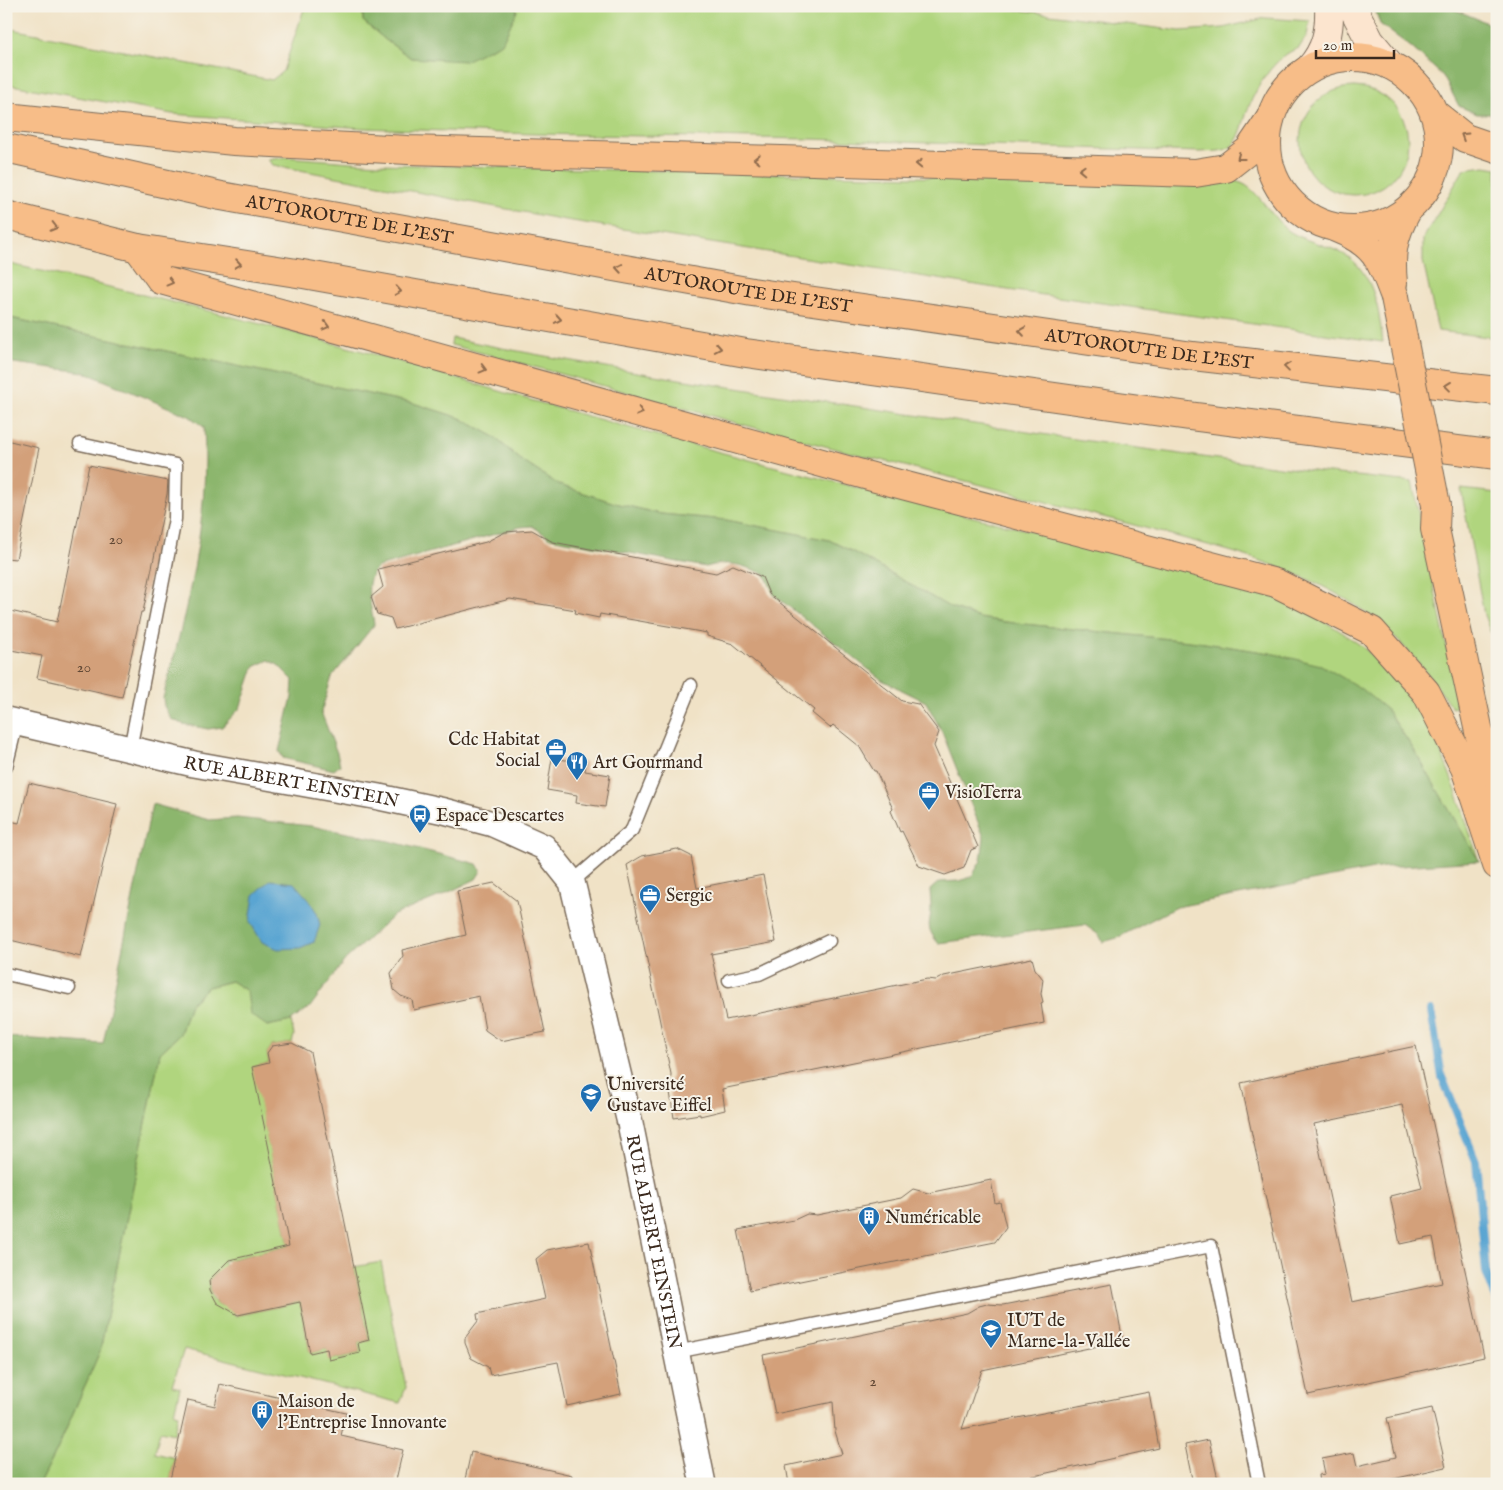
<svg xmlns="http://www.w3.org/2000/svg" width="1503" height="1490" viewBox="0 0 1503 1490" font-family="'IM FELL English',serif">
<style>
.green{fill:#b0d57e;stroke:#76804e}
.forest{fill:#8cb66d;stroke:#647046}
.water{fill:#5aa5d2;stroke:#4a6878}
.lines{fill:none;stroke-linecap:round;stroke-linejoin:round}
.stream{stroke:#5aa5d2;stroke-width:8}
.building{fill:#d3a07a;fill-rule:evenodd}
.service-casing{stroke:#7a6a59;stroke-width:15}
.minor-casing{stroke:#7a6a59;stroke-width:28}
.secondary-casing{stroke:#7a6a59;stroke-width:30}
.primary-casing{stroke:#7a6a59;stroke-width:30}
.motorway-casing{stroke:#7a6a59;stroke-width:30}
.service{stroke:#fff;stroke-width:12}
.minor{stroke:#fff;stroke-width:25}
.secondary{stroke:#fce5cf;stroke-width:28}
.primary{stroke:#f7bd88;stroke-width:28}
.motorway{stroke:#f7bd88;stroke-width:28}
.primary-bridge-casing{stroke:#7a6a59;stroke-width:30;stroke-linecap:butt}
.primary-bridge{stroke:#f7bd88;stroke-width:28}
.oneway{stroke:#906c4e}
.labels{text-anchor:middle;stroke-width:4;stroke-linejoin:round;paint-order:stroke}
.number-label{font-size:15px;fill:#614835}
.street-label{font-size:18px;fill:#3b2a1e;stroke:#f7f3e8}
.poi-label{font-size:18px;fill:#3b2a1e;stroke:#f7f3e8;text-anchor:start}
</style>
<rect width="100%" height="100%" fill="#f7f3e8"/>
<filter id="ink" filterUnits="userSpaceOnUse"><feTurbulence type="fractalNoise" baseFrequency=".02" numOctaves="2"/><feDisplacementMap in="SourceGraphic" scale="10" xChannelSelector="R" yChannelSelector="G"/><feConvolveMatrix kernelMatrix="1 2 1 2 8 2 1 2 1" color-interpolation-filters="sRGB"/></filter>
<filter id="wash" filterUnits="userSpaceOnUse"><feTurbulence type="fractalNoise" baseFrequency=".0096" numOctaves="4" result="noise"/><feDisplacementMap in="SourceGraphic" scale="20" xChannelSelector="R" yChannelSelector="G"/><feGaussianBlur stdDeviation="1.12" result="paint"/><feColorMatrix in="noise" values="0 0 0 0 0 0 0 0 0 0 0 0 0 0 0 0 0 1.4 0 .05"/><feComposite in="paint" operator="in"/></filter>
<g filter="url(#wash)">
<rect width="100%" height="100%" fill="#f0e2c6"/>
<!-- green -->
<g class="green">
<path d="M305,6H363V21L387,41L411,58L435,59L517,11L516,6H988L1180,31L1223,28L1265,18L1310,21L1307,35L1299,48C1275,55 1254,90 1247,112C1243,122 1241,137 1233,145C1225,153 1210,151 1200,152L810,139L534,134L363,128L172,114L6,84V28L272,80L283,71Z"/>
<circle cx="1354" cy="141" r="54"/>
<path d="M286,157L377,164L1200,184C1214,181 1226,177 1241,183C1258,189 1272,219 1289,231C1310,245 1343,246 1359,267C1377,289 1379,315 1383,342L1008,290L560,219L273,165L268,160Z"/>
<path d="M1485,166L1497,168V338L1438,331L1423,261V239L1464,169Z"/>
<path d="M6,263C120,289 234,316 347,347C417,365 486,388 555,407C662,437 770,466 878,493C953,513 1029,530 1105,549C1193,571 1287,589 1360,645C1434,703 1451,777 1479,861L1414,750L1387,710L1270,653L1198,642L1005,622L979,618L951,608L857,554L829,540L726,520L661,514L615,503L559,485L522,461L493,436L460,418L416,404L6,317Z"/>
<path d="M452,338C592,367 734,388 875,409C1054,436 1233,464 1412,482L1459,706L1452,708C1420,661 1387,622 1337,594C1284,564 1226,550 1168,534C1105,517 1041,501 978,484C913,468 847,452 782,435C672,406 562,373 451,345Z"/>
<path d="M1461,489L1497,493V643L1496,639L1490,631L1484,615Z"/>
<path d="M231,981L247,991L267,1026L291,1021L294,1035L292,1043L272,1046L267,1053L269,1063L253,1067L289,1246L223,1261L226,1269L216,1273L209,1280C209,1296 214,1307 232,1307L235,1316L300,1302L310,1353L327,1349L330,1360L360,1353L358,1343L369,1340L354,1267L381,1262L406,1387L400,1403L184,1349L172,1386L180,1388L174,1413L178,1414L174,1434L160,1431L155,1453L175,1458L169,1484H40L57,1450L100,1351L160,1053L180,1034L190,1004L208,987Z"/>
</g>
<!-- forest -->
<g class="forest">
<path d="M363,6H516L517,11L502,43L465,61L411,58L387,41L363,21Z"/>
<path d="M1374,6H1446L1497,27V114H1477L1459,106L1443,76L1411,47L1380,24Z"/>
<path d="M6,317L416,404L460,418L493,436L522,461L559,485L615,503L661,514L726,520L829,540L857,554L951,608L979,618L1005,622L1198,642L1270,653L1321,665L1360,688L1387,710L1414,750L1479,861L1384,867L1176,907L1117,938L1103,942L1099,935L1085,925L938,943C924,925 931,925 931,906C931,901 930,895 930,890L939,882L960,881L972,876L981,861L984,837L942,732L926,702L882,680L774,595L765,574C740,565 732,560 705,567L550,538L532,526L520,527L378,567C361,582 372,605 374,625L332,677L321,712L337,753L340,765L334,770L283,758L279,751L292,697L293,680L278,665L269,660L254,667L240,708L222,727L208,729L183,724L171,719L164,706L163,698C187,609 210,520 204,427L189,416L84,372L6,362Z"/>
<path d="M152,804L209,820L237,818L311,826L389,841L477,864L481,871L476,879L445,894L394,915L345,960L310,1007L291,1021L267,1026L250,1014L247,991L231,981L208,987L190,1004L180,1034L160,1053L100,1351L57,1450L40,1484H6V1037L103,1044Z"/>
</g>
<!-- water -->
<path class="water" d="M270,880L294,883L309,900L317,913L320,925L314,942L300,948L278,949L262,942L250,922L254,895Z"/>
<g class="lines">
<!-- stream -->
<path class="stream" d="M1431,1011L1442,1077L1476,1161L1486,1272L1497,1301"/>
</g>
<g id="blocks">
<!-- building -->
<g class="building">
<path d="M6,440L39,448L16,559L6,558Z"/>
<path d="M89,465L168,481L167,494L143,612H141L122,697L37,678L42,656L6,649V610L57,622Z"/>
<path d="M532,530L553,542L716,573L733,565L762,577L769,594L902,701L918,704L939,732L934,746L978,847L971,850L964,868L945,875L919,866L902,831L900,832L891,811L893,809L876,771H874L859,746L833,725L830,728L812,713L814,710L733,644L707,636V633L600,614L599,618L575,613L576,610L510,599L395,629L391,618L377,614L371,597L383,587L378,569L486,542L505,532Z"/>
<path d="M552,758L586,763L585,771L610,775L605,807L576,803L577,795L547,790Z"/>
<path d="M29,783L117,804L81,957L6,939V820L19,823Z"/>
<path d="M677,849L691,856L697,888L763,875L776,942L711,954L726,1020L927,979L936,980L944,976L1032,958L1035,969L1043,979L1041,994L1043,1002L1041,1003L1044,1023L722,1089L725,1110L700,1116V1114L674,1118L670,1092L671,1074L627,865L642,856Z"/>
<path d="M494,883L517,901L545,1032L501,1041L485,1030L479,996L414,1010L412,1000L401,996L394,990L391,973L403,956L402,950L466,935L457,891Z"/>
<path d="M292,1043L310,1052L369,1340L358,1343L360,1353L329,1360L327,1349L310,1353L300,1302L238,1315L217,1303L210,1290L209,1280L229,1260L289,1246L252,1067L269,1063L267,1053L272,1046Z"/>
<path d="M1416,1046L1484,1357L1308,1395L1241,1083ZM1402,1105L1422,1188L1390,1196L1400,1244L1433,1237L1442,1283L1352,1302L1314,1124Z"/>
<path d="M991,1180L995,1203L1000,1202L1006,1227L995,1242L750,1291L738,1230L794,1220L807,1214L817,1215L901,1198L913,1189L928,1193Z"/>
<path d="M589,1242L621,1394L567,1406L558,1362L490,1375L488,1367L471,1358L465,1343V1338L478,1321L477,1314L545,1299L536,1259L547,1250Z"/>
<path d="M1112,1284L1123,1341L982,1370L962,1429L1149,1392L1159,1448L998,1484H789L786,1466L842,1454L835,1431L833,1402L775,1414L763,1355L967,1313L979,1306L987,1304L1003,1305Z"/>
<path d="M220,1384L346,1413L341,1436L403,1450L395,1484H169L188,1400L215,1406Z"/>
<path d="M1432,1408L1446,1467L1371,1484H1320L1319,1475L1325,1474L1322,1459L1354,1453L1357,1466L1396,1457L1387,1418Z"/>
<path d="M1209,1440L1219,1484H1193L1185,1445Z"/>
<path d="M471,1452L572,1475L571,1484H464Z"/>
</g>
</g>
</g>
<g filter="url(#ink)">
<use href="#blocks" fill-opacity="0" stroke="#7a6a59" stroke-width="1"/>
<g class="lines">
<!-- service casing -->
<g class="service-casing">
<g id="service">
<path d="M80,444L176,465L175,519L130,749"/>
<path d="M6,767L17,722"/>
<path d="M572,882L632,830L691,685"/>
<path d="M6,974L69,988"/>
<path d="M729,980L759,974L829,941"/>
<path d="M676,1352L1211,1246L1259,1484"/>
</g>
</g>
<!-- minor casing -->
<g class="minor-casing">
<g id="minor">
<path id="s1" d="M6,720L194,764L379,797L444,811L493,824L544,847L572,882L630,1123L703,1484"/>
</g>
</g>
<!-- secondary casing -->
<g class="secondary-casing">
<g id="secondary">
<path d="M1352,6L1370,41L1390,65"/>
<path d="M1310,68C1326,50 1330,31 1329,6"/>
</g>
</g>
<!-- primary casing -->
<g class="primary-casing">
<g id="primary">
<circle cx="1353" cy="143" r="86"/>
<path d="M1336,228C1375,243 1381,260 1395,297"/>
<path d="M1393,283C1390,254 1393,236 1407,211"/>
<path d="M1436,505L1435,529L1497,815"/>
</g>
</g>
<!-- motorway casing -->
<g class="motorway-casing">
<g id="motorway">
<path d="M1435,114L1465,138L1497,149"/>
<path d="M6,117L234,141L408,150L781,160L1195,173L1226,168L1249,150L1270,119"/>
<path id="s2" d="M6,148L221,196L752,292L1193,356L1497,391"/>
<path d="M6,215L138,248L303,274L746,353L1189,416L1497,455"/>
<path d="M138,248L161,280L876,478L1276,583L1372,631L1426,692L1465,768L1497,865"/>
</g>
</g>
<!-- service -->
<use href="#service" class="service"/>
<!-- minor -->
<use href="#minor" class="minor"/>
<!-- secondary -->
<use href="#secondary" class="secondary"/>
<!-- primary -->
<use href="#primary" class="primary"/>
<!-- motorway -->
<use href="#motorway" class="motorway"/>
<!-- primary-bridge casing -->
<g class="primary-bridge-casing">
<path id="primary-bridge" d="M1395,297L1436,505"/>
</g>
<!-- primary-bridge -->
<use href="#primary-bridge" class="primary-bridge"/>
</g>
<!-- one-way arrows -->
<defs><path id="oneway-chevron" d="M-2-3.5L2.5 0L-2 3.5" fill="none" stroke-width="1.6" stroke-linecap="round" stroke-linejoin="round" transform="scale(1.25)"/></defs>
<g class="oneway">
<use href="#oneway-chevron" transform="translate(1464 136) rotate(-148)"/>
<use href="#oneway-chevron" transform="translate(1240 157) rotate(143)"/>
<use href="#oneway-chevron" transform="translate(757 159) rotate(-179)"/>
<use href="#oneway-chevron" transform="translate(919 164) rotate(-178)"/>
<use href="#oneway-chevron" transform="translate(1082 170) rotate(-178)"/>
<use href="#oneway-chevron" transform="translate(54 227) rotate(14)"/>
<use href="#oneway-chevron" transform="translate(238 264) rotate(9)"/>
<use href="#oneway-chevron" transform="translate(619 268) rotate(-170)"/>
<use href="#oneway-chevron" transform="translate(170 282) rotate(15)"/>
<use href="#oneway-chevron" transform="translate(398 291) rotate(10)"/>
<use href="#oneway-chevron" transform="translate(558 319) rotate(10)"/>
<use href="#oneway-chevron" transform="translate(326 326) rotate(15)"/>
<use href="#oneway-chevron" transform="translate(1022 331) rotate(-172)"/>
<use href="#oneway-chevron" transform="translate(718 348) rotate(10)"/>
<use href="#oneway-chevron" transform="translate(1287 367) rotate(-173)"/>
<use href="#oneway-chevron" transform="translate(483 369) rotate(15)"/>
<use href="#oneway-chevron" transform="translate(1448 386) rotate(-173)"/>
<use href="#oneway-chevron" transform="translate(640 412) rotate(15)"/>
</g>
</g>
<!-- icons -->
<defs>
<g id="office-pin" transform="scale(1.125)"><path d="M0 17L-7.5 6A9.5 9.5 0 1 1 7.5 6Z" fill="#1f6fb2" stroke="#f7f3e8"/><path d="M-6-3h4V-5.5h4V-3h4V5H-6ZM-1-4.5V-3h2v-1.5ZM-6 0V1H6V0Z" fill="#fff"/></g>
<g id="restaurant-pin" transform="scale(1.125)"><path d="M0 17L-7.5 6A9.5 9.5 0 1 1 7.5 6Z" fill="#1f6fb2" stroke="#f7f3e8"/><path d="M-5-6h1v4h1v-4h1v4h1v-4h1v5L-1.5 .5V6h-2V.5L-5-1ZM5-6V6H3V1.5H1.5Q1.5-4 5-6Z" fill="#fff"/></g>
<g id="bus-pin" transform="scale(1.125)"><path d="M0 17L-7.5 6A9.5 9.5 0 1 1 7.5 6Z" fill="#1f6fb2" stroke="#f7f3e8"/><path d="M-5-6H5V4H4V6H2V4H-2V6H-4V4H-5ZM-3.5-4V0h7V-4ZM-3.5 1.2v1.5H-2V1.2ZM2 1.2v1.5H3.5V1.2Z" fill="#fff"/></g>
<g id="university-pin" transform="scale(1.125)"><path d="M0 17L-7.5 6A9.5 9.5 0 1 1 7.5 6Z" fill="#1f6fb2" stroke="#f7f3e8"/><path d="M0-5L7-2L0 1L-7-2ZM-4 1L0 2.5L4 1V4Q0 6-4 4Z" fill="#fff"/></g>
<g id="building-pin" transform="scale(1.125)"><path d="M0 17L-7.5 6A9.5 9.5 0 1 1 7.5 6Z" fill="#1f6fb2" stroke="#f7f3e8"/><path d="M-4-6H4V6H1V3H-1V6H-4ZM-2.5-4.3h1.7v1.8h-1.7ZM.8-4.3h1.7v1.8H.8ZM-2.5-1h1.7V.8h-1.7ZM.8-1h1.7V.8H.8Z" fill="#fff"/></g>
</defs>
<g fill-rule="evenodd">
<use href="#office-pin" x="556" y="749"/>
<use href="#restaurant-pin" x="577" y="762"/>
<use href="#office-pin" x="929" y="792"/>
<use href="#bus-pin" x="420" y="815"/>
<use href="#office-pin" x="650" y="895"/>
<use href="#university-pin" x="591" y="1094"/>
<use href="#building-pin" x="869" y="1217"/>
<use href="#university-pin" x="991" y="1330"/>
<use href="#building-pin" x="262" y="1411"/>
</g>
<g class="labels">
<!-- number labels -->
<g class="number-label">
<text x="116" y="544">20</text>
<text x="84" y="672">20</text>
<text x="873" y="1386">2</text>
</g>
<!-- street labels -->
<g class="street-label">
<text dy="6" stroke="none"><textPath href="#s2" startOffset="351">AUTOROUTE DE L’EST</textPath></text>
<text dy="6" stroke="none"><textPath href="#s2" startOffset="756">AUTOROUTE DE L’EST</textPath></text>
<text dy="6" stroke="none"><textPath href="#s2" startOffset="1161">AUTOROUTE DE L’EST</textPath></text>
<text dy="6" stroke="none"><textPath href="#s1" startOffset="292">RUE ALBERT EINSTEIN</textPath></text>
<text dy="6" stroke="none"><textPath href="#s1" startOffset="968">RUE ALBERT EINSTEIN</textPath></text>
</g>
<!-- poi labels -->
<g class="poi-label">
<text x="540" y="745" text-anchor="end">Cdc Habitat<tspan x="540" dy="21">Social</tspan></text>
<text x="593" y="768">Art Gourmand</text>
<text x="945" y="798">VisioTerra</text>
<text x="436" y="821">Espace Descartes</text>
<text x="666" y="901">Sergic</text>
<text x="607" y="1090">Université<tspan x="607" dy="21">Gustave Eiffel</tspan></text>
<text x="885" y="1223">Numéricable</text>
<text x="1007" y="1326">IUT de<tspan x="1007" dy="21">Marne-la-Vallée</tspan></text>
<text x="278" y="1407">Maison de<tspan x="278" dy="21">l’Entreprise Innovante</tspan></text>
</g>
</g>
<!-- margin -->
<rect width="1503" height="1490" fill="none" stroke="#f7f3e8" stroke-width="25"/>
<!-- scale -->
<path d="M1316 50v8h78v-8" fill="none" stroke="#3b2a1e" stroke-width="2.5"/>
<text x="1323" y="50" font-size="15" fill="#3b2a1e" stroke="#f7f3e8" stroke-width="4" paint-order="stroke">20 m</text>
</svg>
